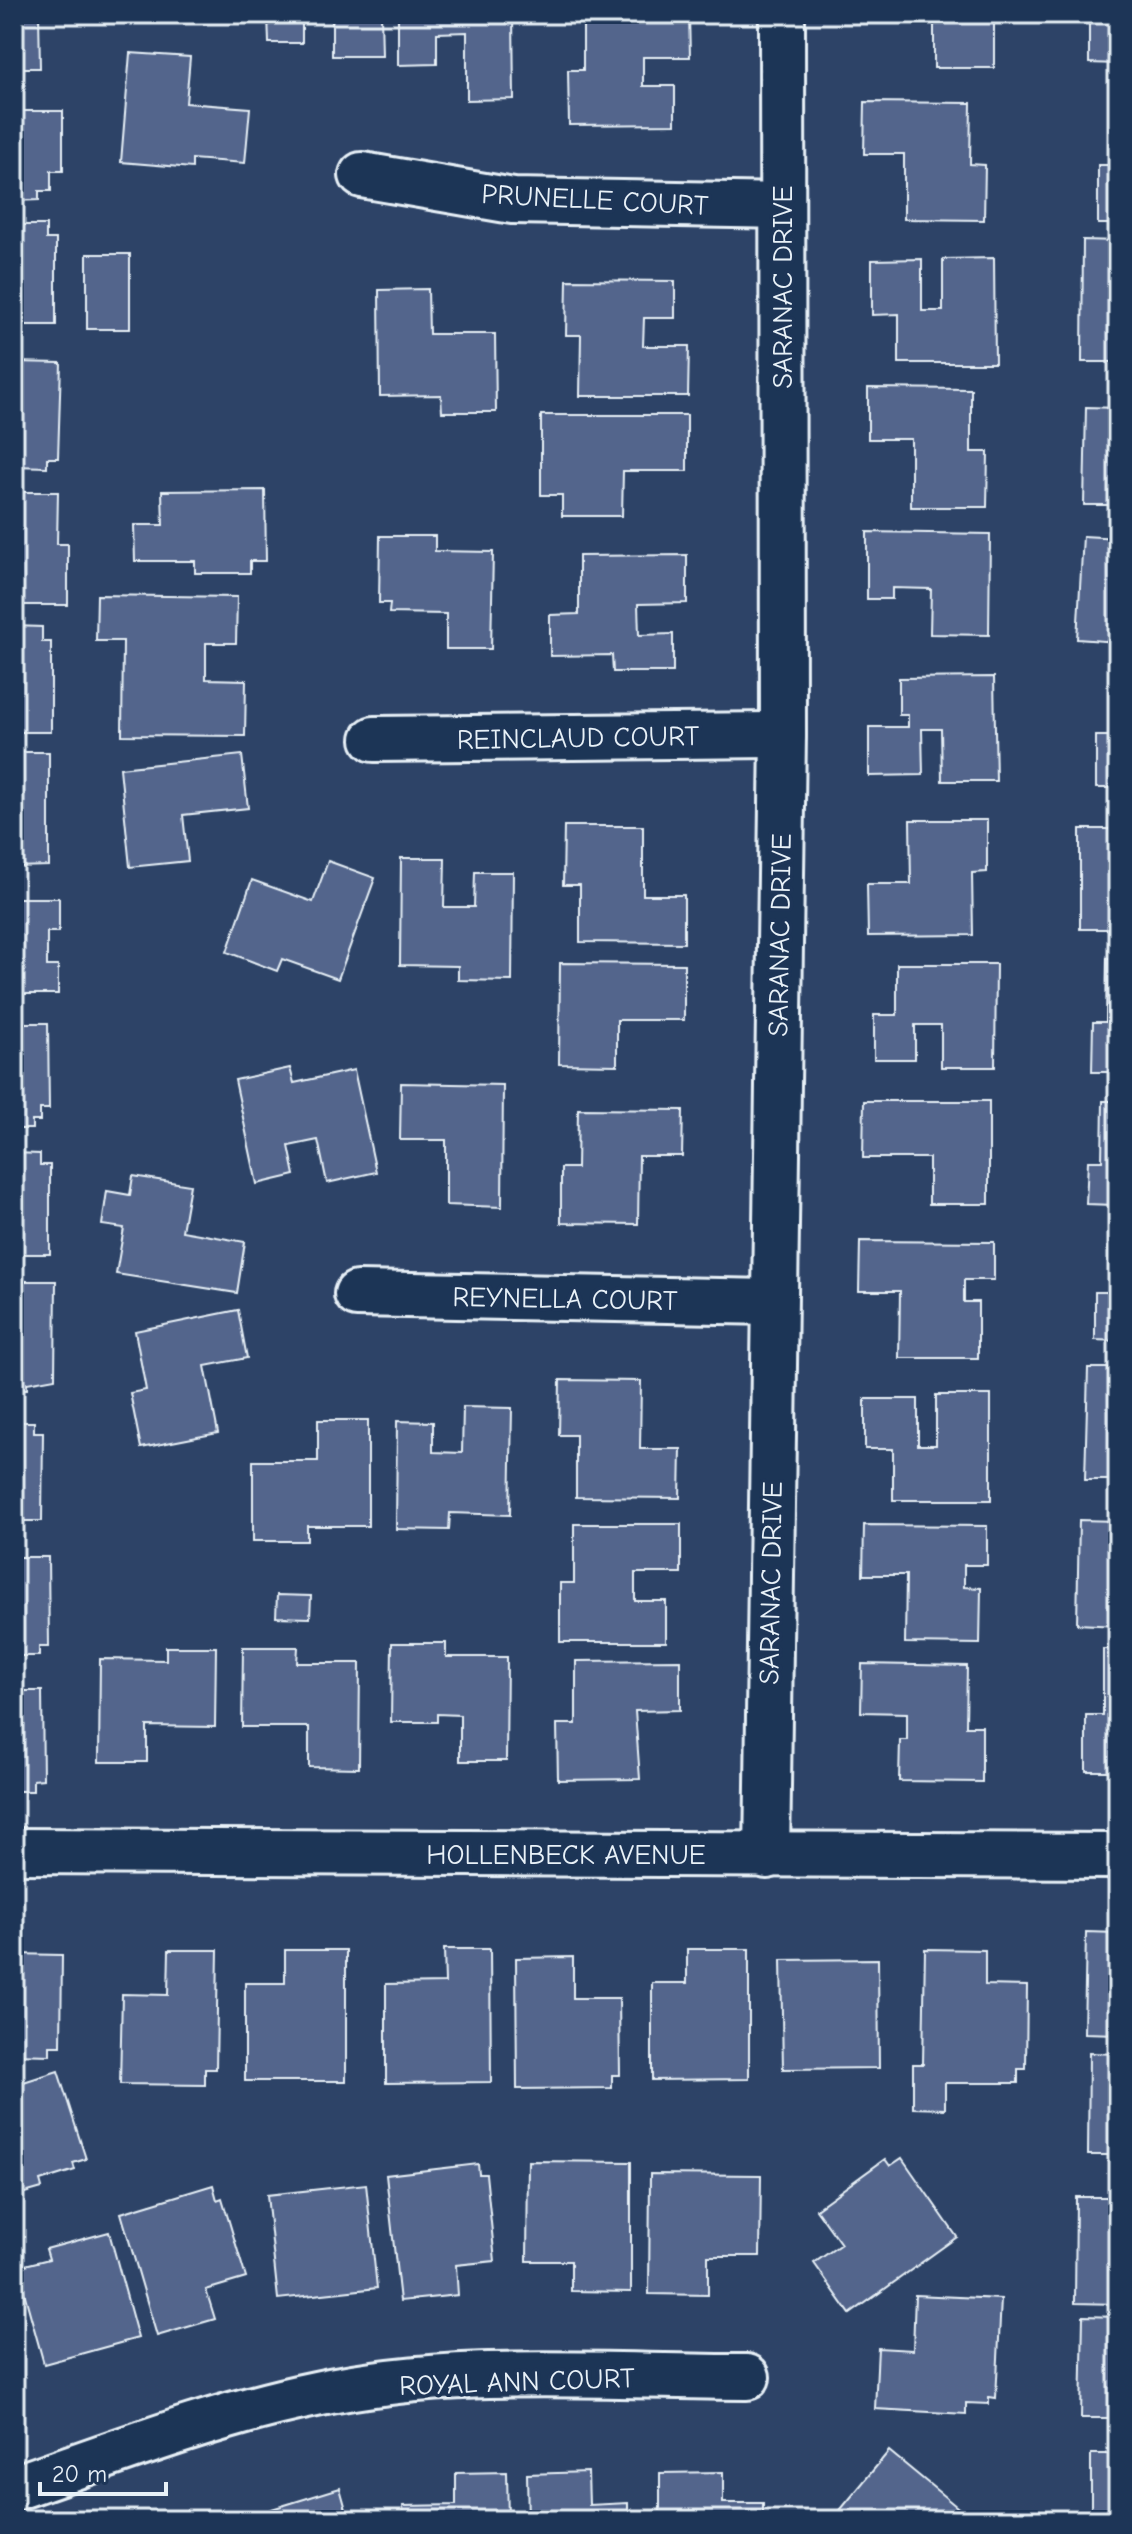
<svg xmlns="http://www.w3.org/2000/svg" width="1132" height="2534" viewBox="0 0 1132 2534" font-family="'Comic Neue',sans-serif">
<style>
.building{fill:#53658c;stroke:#e8f1f8;stroke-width:2}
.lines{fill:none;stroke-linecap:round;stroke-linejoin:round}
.street-casing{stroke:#e8f1f8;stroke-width:50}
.secondary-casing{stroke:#e8f1f8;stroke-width:50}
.street{stroke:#1d3557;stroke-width:44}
.secondary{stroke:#1d3557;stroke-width:44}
.labels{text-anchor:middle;stroke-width:7;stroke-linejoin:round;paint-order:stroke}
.street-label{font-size:28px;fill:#e8f1f8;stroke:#1d3557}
</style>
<rect width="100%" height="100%" fill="#2d4367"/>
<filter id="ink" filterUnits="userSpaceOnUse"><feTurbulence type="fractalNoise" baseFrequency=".0125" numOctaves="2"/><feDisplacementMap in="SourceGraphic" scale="16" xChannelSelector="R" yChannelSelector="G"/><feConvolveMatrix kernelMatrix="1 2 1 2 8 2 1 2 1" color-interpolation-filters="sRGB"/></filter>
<g filter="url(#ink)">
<!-- building -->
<g class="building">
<path d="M14,14H39L40,68H14Z"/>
<path d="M268,14H302V43H269Z"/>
<path d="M332,14H381L382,56H332Z"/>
<path d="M398,14H513L514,99L467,100V32L437,33V64L398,65Z"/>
<path d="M583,14H689L690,57H643V86H675V124L569,125L568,70H583Z"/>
<path d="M871,14H994V68H934V18L871,19Z"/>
<path d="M1089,14H1118V64L1089,63Z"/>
<path d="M130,53L190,57L186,103L250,108L245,163L192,159V168L121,162Z"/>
<path d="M14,98H20V111H63V171H51V191H39V200L14,201Z"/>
<path d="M865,102L971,103L970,164L985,165L984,220L904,219V154H864Z"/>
<path d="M1113,104H1118V224H1098V165H1113Z"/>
<path d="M14,225H46V239H56V325H14Z"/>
<path d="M1083,240L1118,241V362H1082Z"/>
<rect x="87" y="254" width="43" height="75"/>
<path d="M994,258L995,363H899V314L872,315V260L922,259V311H943V259Z"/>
<path d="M567,280L675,281V318H644L643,346H689L688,396H580L581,335H566Z"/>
<path d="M428,289L429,334H495L496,412H442L441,395L380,396L379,290Z"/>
<path d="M14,362L61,363L58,458H47V467L14,466Z"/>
<path d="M868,388L971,389V452H988L987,507H911V439H868Z"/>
<path d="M1086,407L1118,408V505H1084Z"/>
<path d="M541,415H687V471H623L622,516H562V495H541Z"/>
<path d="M265,490L266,561H250V573H195V561H135L134,525H163L162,491Z"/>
<path d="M14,492H58L57,544H68V605H14Z"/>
<path d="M867,532L990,534L989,635L930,634L931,589L892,588V599H867Z"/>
<path d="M380,536H435V551L493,552L491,649H446V614L389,613L390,603H379Z"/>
<path d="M1083,536L1118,538V642L1077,639Z"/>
<path d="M687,555V603L638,604L639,635L673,634V672H613L612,655L550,656V615L579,614V556Z"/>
<path d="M97,595L237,597L236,643H206V679L246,680L245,736L122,735L123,641H96Z"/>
<path d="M14,626L42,627V642H51V732H14Z"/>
<path d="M1112,672H1118V788H1096V736H1111Z"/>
<path d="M994,677L996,781H942L941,729H922L923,775L869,776V727H908V715H899V678Z"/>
<path d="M14,752H49V866L14,867Z"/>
<path d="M242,755L248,808L183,815L188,861L130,867L120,768Z"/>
<path d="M910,820H987V872L972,873L973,935L868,936L867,884H911Z"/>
<path d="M564,826H643V895H684V943L580,942V885H563Z"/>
<rect x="1080" y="829" width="38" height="100"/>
<path d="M401,858H445L444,907H474L475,872H513L512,981L458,980V966L400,965Z"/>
<path d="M328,861L375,878L338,979L282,959L277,971L227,952L252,880L313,902Z"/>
<path d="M14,898H59V932H47V966H58V994H14Z"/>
<path d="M1107,958H1118V1072H1092L1093,1022H1106Z"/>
<path d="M560,963L684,964V1020H617V1065L559,1064Z"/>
<path d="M897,964H996L995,1067H941V1025H915V1059H874V1015H897Z"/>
<path d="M14,1023H48L49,1109H40V1121H32V1129H14Z"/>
<path d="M290,1068L294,1083L354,1070L376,1172L327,1183L318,1140L289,1146L295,1175L257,1184L235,1080Z"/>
<path d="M401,1083L503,1085L502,1207L446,1205V1140H400Z"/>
<path d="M864,1101H989V1204H929V1158H863Z"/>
<path d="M1103,1101H1118V1216H1114V1205L1086,1204L1088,1161H1102Z"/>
<path d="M578,1109L683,1110L682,1156H639L638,1224L561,1223V1168H577Z"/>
<path d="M14,1153L40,1154V1165H50V1254H14Z"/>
<path d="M133,1176L190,1185L182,1231L245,1242L237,1293L116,1274L124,1228L102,1225L107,1191L130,1195Z"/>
<path d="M1110,1233H1118V1341L1095,1340V1292H1110Z"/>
<path d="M860,1241L994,1242V1280H964V1302H978V1358H899L900,1291H859Z"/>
<path d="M14,1281H56L55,1378L27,1383V1389H14Z"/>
<path d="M238,1310L247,1358L205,1366L218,1433L141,1448L130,1393L146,1390L135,1331Z"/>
<path d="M1088,1368H1118V1480H1085Z"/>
<path d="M560,1380L641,1381L640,1449H681L680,1498L576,1497V1435H559Z"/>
<path d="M936,1395H991V1500H893V1449H865V1399H918V1445H936Z"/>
<path d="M463,1407L512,1408L510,1515L450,1513L449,1530L396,1529L397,1421L433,1422V1452L462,1453Z"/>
<path d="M318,1420H368V1526H307V1541H253V1461H318Z"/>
<path d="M14,1422H34V1432H43L42,1521H14Z"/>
<path d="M1079,1520L1118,1521V1626L1077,1624Z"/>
<path d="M574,1524H681V1573H635V1601H666V1642H560V1583H574Z"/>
<path d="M864,1525L987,1526V1565H964V1587L981,1588L980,1644L905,1643L906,1575H863Z"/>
<path d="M14,1557H48L49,1647H39V1656H14Z"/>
<path d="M277,1595L311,1596L310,1618L276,1617Z"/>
<path d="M392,1643H446V1657H507L506,1761H460V1715L437,1714V1722H391Z"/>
<path d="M166,1647H216L215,1727L147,1726V1762H99L100,1659L166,1660Z"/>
<path d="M243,1647H298L297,1663H360L359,1768L309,1767V1727H242Z"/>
<path d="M1103,1649H1118V1771H1086V1715H1103Z"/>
<path d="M680,1660V1710L635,1711L640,1779L558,1780L557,1724H576V1661Z"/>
<path d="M862,1664L967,1666L966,1726H982V1782L899,1781L900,1740H907V1713L861,1712Z"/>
<path d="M14,1691H42L43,1779L33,1780V1791H14Z"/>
<path d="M1086,1932L1118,1933V2034L1084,2033Z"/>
<path d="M444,1949H490L491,2082L386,2083V1984L445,1983Z"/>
<path d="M687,1949H749V2079L652,2080V1983H687Z"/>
<path d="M925,1949L985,1950V1985L1027,1986L1026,2069H1018V2083H945V2109L913,2108V2064H923Z"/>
<path d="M169,1950H218L216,2069H205V2085L120,2084L122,1994L168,1995Z"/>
<path d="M285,1950H346V2081H245V1983H285Z"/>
<path d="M14,1954L62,1955L61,2046H50V2055L14,2054Z"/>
<path d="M573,1957V1998H619L620,2075H612V2088L517,2089L516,1958Z"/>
<path d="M878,1959L879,2068L783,2069L781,1960Z"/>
<path d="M1089,2053L1118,2054V2155H1088Z"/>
<path d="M58,2071L86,2159L73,2163L75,2170L40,2181L42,2188L14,2196V2085Z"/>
<path d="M902,2158L957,2237L850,2314L814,2263L841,2244L816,2209L885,2159L890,2166Z"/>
<path d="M528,2161L631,2162V2292L571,2291V2261H527Z"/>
<path d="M478,2164L479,2174H486L495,2261L456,2265L458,2295L400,2301L386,2175Z"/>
<path d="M650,2174L761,2175L760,2256H708V2295L649,2294Z"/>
<path d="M366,2184L377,2288L278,2299L267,2195Z"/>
<path d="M213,2185L217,2200L222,2198L246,2278L206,2290L215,2319L157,2336L121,2213Z"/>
<path d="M1076,2197H1118V2304L1075,2303Z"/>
<path d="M109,2232L138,2338L44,2364L17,2267L49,2259L46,2249Z"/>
<path d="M915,2295L1001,2299L996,2398L989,2397V2404L966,2403V2414L875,2409L878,2348L913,2350Z"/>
<path d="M1083,2316L1118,2317V2418H1081Z"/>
<path d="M889,2451L962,2511L954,2520H832Z"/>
<rect x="1091" y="2454" width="27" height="66"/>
<path d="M507,2472L508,2520H404L403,2506L456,2505V2473Z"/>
<path d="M588,2472L589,2505L628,2503V2520H528L527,2474Z"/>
<path d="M723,2472V2503H763V2520H660V2473Z"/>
<path d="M340,2488L349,2520H250L249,2516Z"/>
<path d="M224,2511L226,2520H188Z"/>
</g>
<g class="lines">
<!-- street casing -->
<g class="street-casing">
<g id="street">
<path d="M362,175L513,201L782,206"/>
<path d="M374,739L783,735"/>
<path d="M357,1294L772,1302"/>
<path d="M767,1856L783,735L782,14"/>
<path d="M14,2488C113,2454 213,2415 316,2394C453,2364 607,2377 747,2377"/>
</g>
</g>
<!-- secondary casing -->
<g class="secondary-casing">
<path id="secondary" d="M14,1851L1118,1856"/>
</g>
<!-- street -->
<use href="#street" class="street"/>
<!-- secondary -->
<use href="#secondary" class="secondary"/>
</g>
</g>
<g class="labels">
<!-- street labels -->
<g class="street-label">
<text transform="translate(595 199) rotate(3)" y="10">PRUNELLE COURT</text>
<text transform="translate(782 287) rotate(-90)" y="10">SARANAC DRIVE</text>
<text transform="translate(578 737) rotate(-1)" y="10">REINCLAUD COURT</text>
<text transform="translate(779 935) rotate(-89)" y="10">SARANAC DRIVE</text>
<text transform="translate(565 1298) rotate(1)" y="10">REYNELLA COURT</text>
<text transform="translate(770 1583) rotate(-89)" y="10">SARANAC DRIVE</text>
<text x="566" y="1864">HOLLENBECK AVENUE</text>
<text transform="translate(517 2381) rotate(-2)" y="10">ROYAL ANN COURT</text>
</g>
</g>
<!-- margin -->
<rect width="1132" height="2534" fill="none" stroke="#1d3557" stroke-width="48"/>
<rect x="24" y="24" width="1084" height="2486" fill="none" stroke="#e8f1f8" stroke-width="3" filter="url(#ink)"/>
<!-- scale -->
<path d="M40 2482v12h126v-12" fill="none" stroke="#e8f1f8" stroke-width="4"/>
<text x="52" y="2482" font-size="24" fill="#e8f1f8" stroke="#1d3557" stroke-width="6" paint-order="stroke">20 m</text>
</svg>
